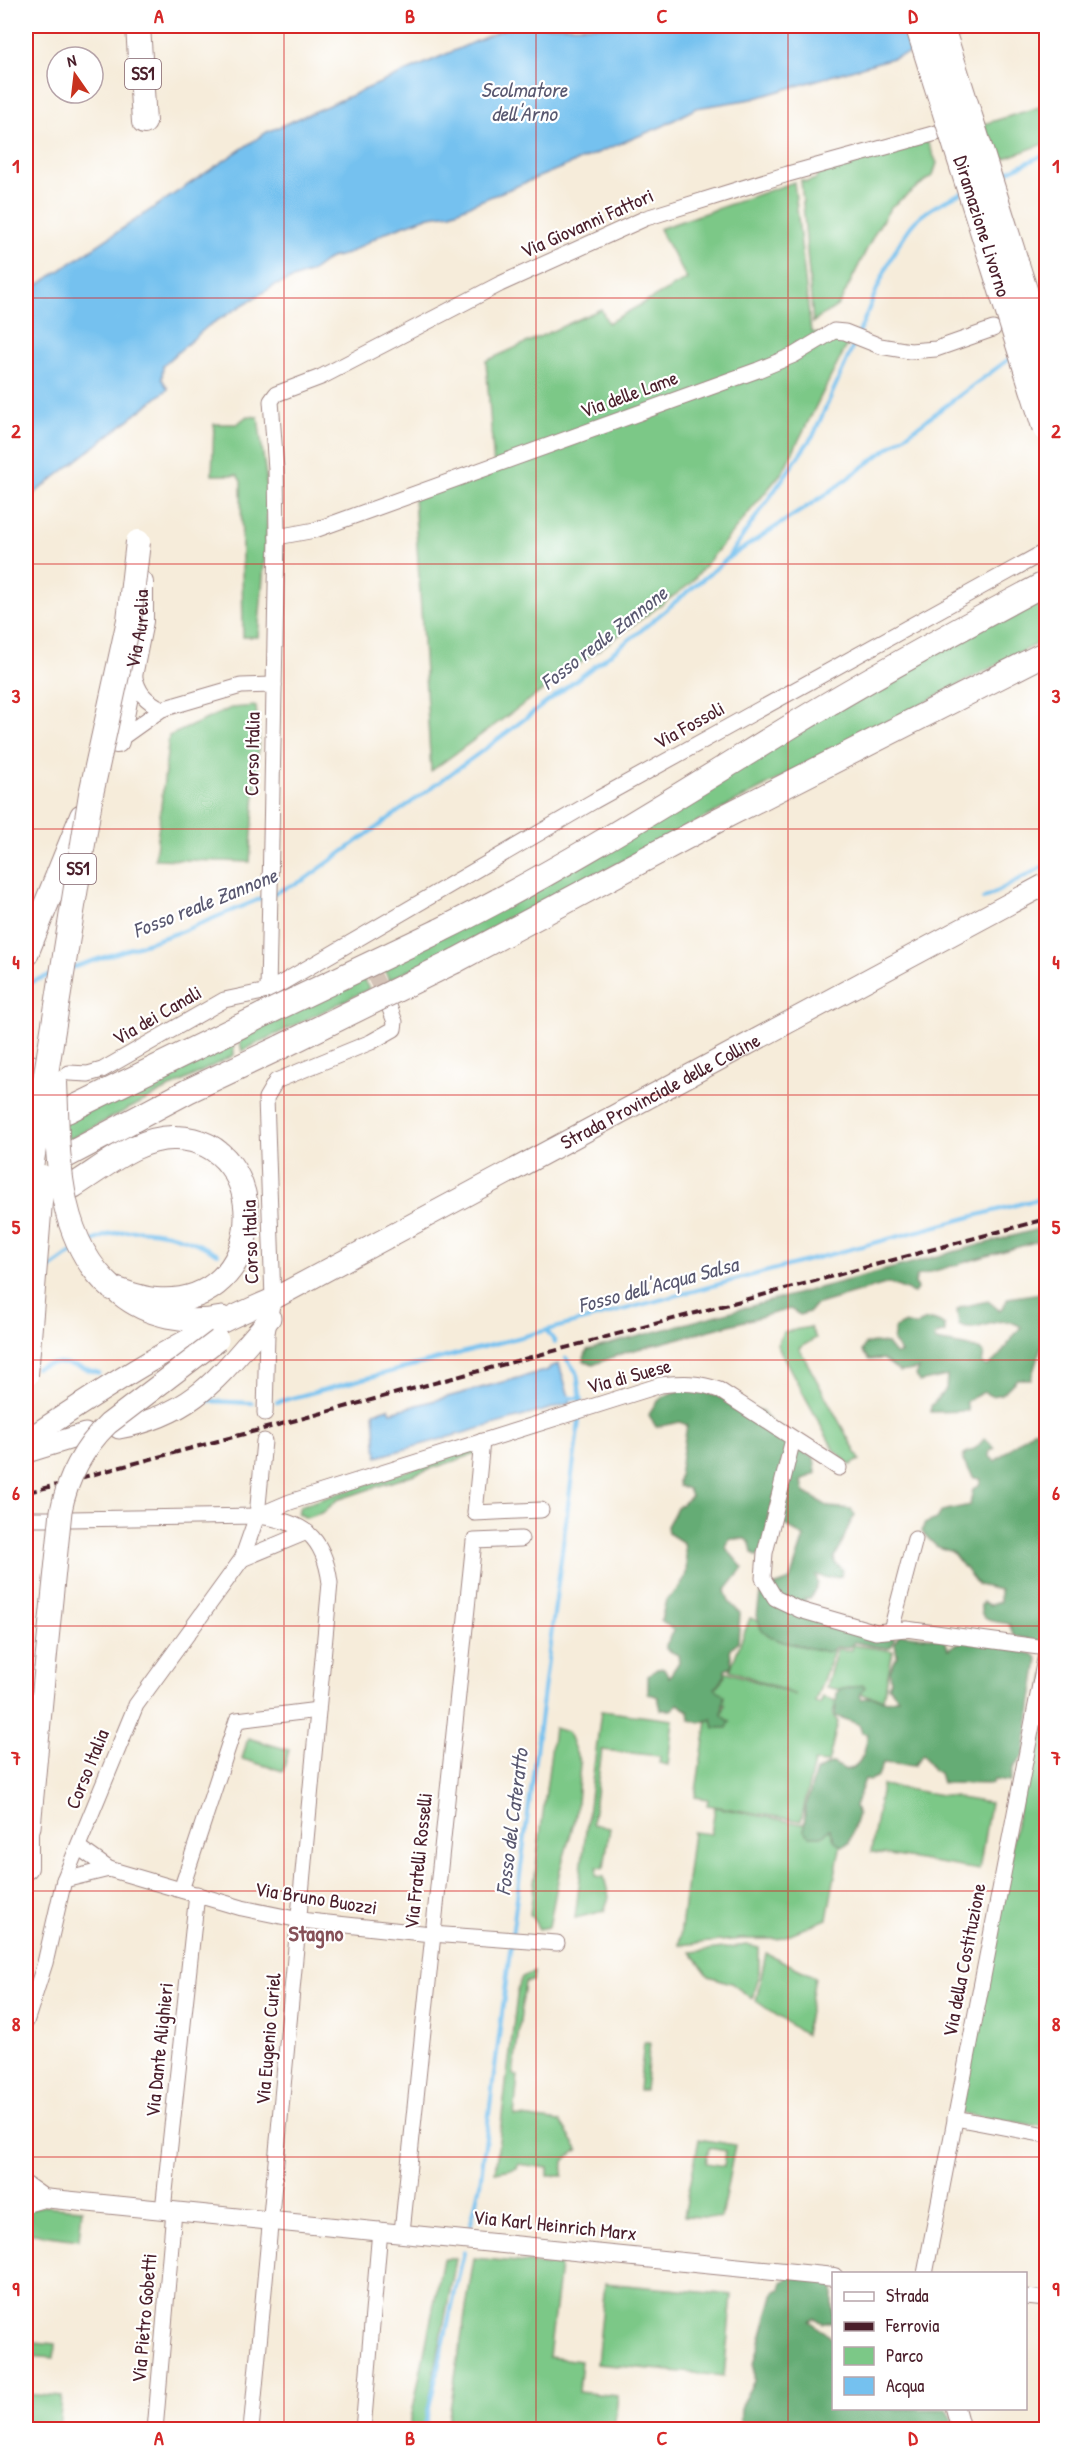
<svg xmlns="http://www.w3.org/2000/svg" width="1072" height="2455" viewBox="0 0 1072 2455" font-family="'Patrick Hand',sans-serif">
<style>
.green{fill:#7cc887;stroke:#637459;stroke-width:1.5;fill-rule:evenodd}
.forest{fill:#65ac74;stroke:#586650;stroke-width:1.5}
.water{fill:#75c1ef;stroke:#60708d;stroke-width:1.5}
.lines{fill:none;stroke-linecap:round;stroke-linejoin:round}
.stream{stroke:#75c1ef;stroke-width:4}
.minor-tunnel{stroke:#d4c3b7;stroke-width:15;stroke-dasharray:15 8;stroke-linecap:butt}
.minor-casing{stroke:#a08682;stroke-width:17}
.tertiary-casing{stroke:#a08682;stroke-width:20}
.secondary-casing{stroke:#a08682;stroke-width:23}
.primary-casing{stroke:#a08682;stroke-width:26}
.trunk-casing{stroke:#a08682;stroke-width:26}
.minor{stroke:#fff;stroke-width:15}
.tertiary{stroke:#fff;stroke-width:18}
.secondary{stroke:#fff;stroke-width:21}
.primary{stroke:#fff;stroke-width:24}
.trunk{stroke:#fff;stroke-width:24}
.rail{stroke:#4a1f2b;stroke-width:4;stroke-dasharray:9 4.5;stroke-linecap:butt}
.secondary-bridge-casing{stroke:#a08682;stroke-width:23;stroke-linecap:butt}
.primary-bridge-casing{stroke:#a08682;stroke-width:26;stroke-linecap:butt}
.trunk-bridge-casing{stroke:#a08682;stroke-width:26;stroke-linecap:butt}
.motorway-bridge-casing{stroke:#a08682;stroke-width:29;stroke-linecap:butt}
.secondary-bridge{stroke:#fff;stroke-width:21}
.primary-bridge{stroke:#fff;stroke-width:24}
.trunk-bridge{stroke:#fff;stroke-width:24}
.motorway-bridge{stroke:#fff;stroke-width:27}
.grid{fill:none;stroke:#d62828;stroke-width:1.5;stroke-opacity:0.55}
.labels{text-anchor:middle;stroke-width:4.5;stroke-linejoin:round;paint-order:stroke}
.shield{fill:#fff;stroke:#80626b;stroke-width:1.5}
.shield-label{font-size:18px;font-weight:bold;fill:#4a1f2b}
.street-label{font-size:20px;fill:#4a1f2b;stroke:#fff}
.water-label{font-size:21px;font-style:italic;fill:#595870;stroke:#fff}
.quarter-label{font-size:22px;font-weight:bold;fill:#865158;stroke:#fff}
.neatline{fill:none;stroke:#d62828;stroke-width:2}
.grid-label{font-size:20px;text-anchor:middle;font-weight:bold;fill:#d62828}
</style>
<rect width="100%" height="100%" fill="#fff"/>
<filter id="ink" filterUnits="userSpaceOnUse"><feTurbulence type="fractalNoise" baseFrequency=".0167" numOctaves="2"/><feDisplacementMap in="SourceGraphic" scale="12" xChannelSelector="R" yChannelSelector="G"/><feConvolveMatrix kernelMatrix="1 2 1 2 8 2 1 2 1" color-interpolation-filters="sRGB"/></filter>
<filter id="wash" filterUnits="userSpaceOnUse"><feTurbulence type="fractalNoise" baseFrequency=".008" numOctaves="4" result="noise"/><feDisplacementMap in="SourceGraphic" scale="24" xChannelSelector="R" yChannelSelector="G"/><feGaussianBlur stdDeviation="1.35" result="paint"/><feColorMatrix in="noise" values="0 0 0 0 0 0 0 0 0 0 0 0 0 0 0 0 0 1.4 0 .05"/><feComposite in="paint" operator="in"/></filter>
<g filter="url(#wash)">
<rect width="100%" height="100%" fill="#f6ecda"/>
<!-- green -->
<g class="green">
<path d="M1046,105V143L995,162L984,124Z"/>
<path d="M927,141L937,163L933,175L891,207L877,229L840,303C832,312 821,313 813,323L801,180L806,182L816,179L817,175Z"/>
<path d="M794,182L811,332L850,339L783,471L690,584L431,771L414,497L494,467L486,361L601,309L608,323L687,279L659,229Z"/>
<path d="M247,416L258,417L266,477L267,530L258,637H243L241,481L237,475H212L214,424H237Z"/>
<path d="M1046,592V639L464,944L389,980L382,965L971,630Z"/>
<path d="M256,706L259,737L250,862L155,859L169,736L231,708Z"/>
<path d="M361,974L369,989L242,1051L238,1035Z"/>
<path d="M233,1036L234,1055L66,1141L26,1165V1142Z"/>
<path d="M810,1327L816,1338L799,1348L860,1460L850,1465L833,1448L777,1345L783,1332Z"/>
<path d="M474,1449L478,1453L337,1500L324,1512L306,1518L298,1513L300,1506Z"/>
<path d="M750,1618L834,1650L815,1702L820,1704L823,1697L836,1701L833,1715L838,1722L828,1763L814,1762L801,1821L707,1805L708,1799L695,1797L707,1721L712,1719L713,1722H730L722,1715L725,1705L715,1688L725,1676V1671L796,1695L730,1670Z"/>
<path d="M853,1645L893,1651L883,1699L826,1687L837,1649L852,1650Z"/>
<path d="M1046,1670V2127L959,2113Z"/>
<path d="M601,1711L673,1720L668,1765L659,1763L660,1756L602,1750L592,1824L610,1827L604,1868L597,1867L596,1876L604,1877L609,1897L604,1911L575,1918Z"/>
<path d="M554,1728L568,1732L580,1763L576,1816L560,1870L549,1927L539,1929L530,1914Z"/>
<path d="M248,1738L289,1750L283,1771L242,1759Z"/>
<path d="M882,1785L990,1803L979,1870L871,1852Z"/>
<path d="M715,1807L843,1832L827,1919L778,1939H742L679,1945L693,1832L711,1834Z"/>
<path d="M747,1945L759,1948V1973L752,1999L731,1983L709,1976L691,1952Z"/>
<path d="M766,1953L815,1977L805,2035L756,2001Z"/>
<path d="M534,1972L533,1981L525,1982L513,2075L518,2076L514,2116L560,2122L578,2149L564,2161L563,2176H548V2168L518,2164L517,2168L495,2172L518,1988L522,1977Z"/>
<path d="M644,2043H650L645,2090H639Z"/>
<path d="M699,2139L735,2145L721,2218L684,2216ZM709,2148L726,2151L724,2166L706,2163Z"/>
<path d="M44,2206L82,2209L79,2240L26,2233V2209Z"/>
<path d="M474,2258L560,2266L549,2357L581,2361L578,2392L618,2396L614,2429H447Z"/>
<path d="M443,2259H456L424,2429H409Z"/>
<path d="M605,2283L732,2295L724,2376L597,2364Z"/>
<path d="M26,2341L55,2344L54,2358L28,2356L26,2380Z"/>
<path d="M26,2394L62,2397L59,2429H26Z"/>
</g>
<!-- forest -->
<g class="forest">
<path d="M1046,1227V1239L917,1276L915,1282L917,1289L914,1293L889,1283L815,1305L809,1312L800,1315L790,1309L623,1353L593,1365L583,1361L587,1350Z"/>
<path d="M1040,1293L1046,1298V1347H1041L1031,1379H1017L1002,1394L991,1396L984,1392L966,1401L968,1411L931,1412V1406L946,1389L947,1376L919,1382L916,1375L919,1369L900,1372L883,1359L869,1360L862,1351L865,1344L874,1342L887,1344L895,1354L901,1353L893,1341L895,1328L905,1323L916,1326C926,1317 935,1319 945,1326V1332L934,1336L936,1341L976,1348L984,1353L982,1364L987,1366C1000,1360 1010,1338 1021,1327C998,1310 979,1337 959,1325L957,1310L961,1307L988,1301L999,1310L1003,1308L1008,1298Z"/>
<path d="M696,1388L762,1412L793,1448L814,1457L816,1473L802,1481L804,1492L829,1507L851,1509L855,1516C844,1529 845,1544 834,1557L835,1563L843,1570L841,1576L828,1578L816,1575L818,1584L810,1599H804L805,1602L819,1612L894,1634C894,1640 894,1647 888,1648C876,1647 867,1645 854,1642L850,1647H837L828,1652L783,1642L771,1637L761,1629L757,1615L760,1595L764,1590L790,1580L804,1537L782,1523L778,1529V1543L757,1557L752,1553L750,1543L745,1539H729L726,1548L743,1568L725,1591L730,1603L740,1613L738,1643L730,1649L732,1666L725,1669V1676L715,1688L724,1695L722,1715L730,1722L727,1728H714L712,1719L700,1723L690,1720L689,1711L678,1704L671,1710H661L658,1697L648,1693V1676L657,1669L664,1668L669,1677L679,1662L678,1655L666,1649V1645L674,1631L661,1620L666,1600C690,1581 688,1572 684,1543L668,1533L667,1526L677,1508L691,1496L688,1489L679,1486L678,1482L687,1425L680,1422L656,1427L649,1415C657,1394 676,1390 696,1388Z"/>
<path d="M1040,1429L1046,1431V1640L1043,1642L1014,1636L1009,1624C997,1621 979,1624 981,1605L983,1602L990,1605L1000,1602V1590L978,1585L952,1552L936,1546L922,1532L924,1524L937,1519L942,1511L970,1505L973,1489L979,1485L981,1479L974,1478L963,1461L964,1454L976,1448L985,1438L995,1448L990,1450L989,1456L995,1461L1033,1430Z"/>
<path d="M899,1634L945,1639L948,1649L965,1639L1033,1654L1038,1659L1024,1755L1013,1768L1010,1782L994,1780L991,1784L942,1783L939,1773L933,1770L923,1754L914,1766L883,1763L878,1776L870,1780L865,1779L855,1807L858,1814L849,1843L842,1846L835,1841L830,1829L822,1836H810L804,1831L805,1809L816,1771L833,1763L846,1770C863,1766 865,1750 868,1734L862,1733L859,1724L835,1716L837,1693L839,1690L862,1685L865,1687L860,1696L862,1699L872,1697L888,1701L898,1698L888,1686L891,1681L890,1671L897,1656L895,1643Z"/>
<path d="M791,2276L833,2280V2323H823L815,2318L810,2321L833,2339L834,2408L947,2409L958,2429L740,2430L741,2405L754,2381V2364L774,2291L781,2289L782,2283Z"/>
</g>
<!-- water -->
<g class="water">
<path d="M511,26H1002L752,99L696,108L663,126L451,213L430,216L386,232L347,254L330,258L311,272L274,286L208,326L163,365L162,379L168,389L26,500V293L267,132Z"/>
<path d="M559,1364L571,1403L377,1457L374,1412L389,1408L391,1412L548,1370L550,1367Z"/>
</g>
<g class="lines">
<!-- stream -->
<g class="stream">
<path d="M998,176L1046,154"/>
<path d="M858,335C872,302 889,254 911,226C923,211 944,201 961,193"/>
<path d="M728,558L825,495L1013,356"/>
<path d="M274,893L304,880L489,746L638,633L726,560L814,434L855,342"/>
<path d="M983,899L1046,865"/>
<path d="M71,968L180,932L267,896"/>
<path d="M26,984L53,974"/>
<path d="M87,1244C129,1220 178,1231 218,1254"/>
<path d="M42,1274L73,1252"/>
<path d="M547,1331L555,1342"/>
<path d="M566,1358L577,1373L581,1402"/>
<path d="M36,1368C58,1358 78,1367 99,1373"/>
<path d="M565,1397L582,1399"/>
<path d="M209,1401L252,1403"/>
<path d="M277,1402L1046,1197"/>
<path d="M512,1936L579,1421"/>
<path d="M470,2227L480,2184L511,1943"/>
<path d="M424,2430L464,2252"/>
</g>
</g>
</g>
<g filter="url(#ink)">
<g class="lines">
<!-- minor-tunnel -->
<g class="minor-tunnel">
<path d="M1025,313L1046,302"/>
<path d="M363,954L388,1003"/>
</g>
<!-- minor casing -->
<g class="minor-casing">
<g id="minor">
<path d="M940,132L788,174L646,218L500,284L321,377L276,394L271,401L276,469L277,537L268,991L594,801L1046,551"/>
<path d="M277,537L315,530L758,370L794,355L834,331L845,332L880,346L910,351L936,349L993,329"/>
<path d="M134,674C138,693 145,700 162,709"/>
<path d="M117,741L162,709L241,686L274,685"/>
<path d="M26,1060L32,1063"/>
<path d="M69,1073L88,1074L102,1070L224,1000L268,991"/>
<path d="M265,1413L267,1333L273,1299L266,1098L276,1081L371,1042L394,1029L395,1022L389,1006"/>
<path d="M793,1439L765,1553L763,1578L775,1598L800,1610L876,1632L906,1629L1046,1648"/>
<path d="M482,1441L475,1513L541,1510"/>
<path d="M257,1516L290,1502L661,1385C682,1383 699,1382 719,1390L839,1468"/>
<path d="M32,1519H50"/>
<path d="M70,1519L257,1516C302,1521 324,1535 330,1583L251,2430"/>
<path d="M242,1559L307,1532"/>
<path d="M891,1630L915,1539"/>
<path d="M109,1869L242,1908L300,1920L431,1934L557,1943"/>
<path d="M64,1880L109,1869L78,1847"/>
<path d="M181,1890L237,1720L318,1710"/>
<path d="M26,2022L45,1963L64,1880L136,1705L242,1559L257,1516L264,1441"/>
<path d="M955,2118L1046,2135"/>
<path d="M163,2210L197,1894"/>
<path d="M402,2232L474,1541L521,1539"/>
<path d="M925,2274L1046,1654"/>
<path d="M1026,2297L1046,2299"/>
<path d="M155,2430L174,2211"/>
<path d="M363,2430L380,2230"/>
</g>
</g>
<!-- tertiary casing -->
<g class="tertiary-casing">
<g id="tertiary">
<path d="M26,2186L43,2198"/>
<path d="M26,2203L43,2198L834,2277"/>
<path d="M955,2408L961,2430"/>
</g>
</g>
<!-- secondary casing -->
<g class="secondary-casing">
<g id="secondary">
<path d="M119,1294C148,1318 186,1324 222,1317"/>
<path d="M119,1428C197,1414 221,1373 270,1318"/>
<path id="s1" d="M30,1438C107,1386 186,1335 273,1299L1046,884"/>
<path d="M30,1451L85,1434"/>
<path d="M30,1827L45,1669"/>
</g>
</g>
<!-- primary casing -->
<g class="primary-casing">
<g id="primary">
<path d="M138,26L144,122"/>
<path id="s2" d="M117,741L141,621V583"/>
<path d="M26,1809V1867"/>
</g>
</g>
<!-- trunk casing -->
<g class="trunk-casing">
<g id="trunk">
<path d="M439,931C562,870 676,797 793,725C875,675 961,628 1046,583"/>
<path d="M26,954L82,816"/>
<path d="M455,961L720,819L1046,653"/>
<path d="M67,1111L263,1015"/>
<path d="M66,1156L188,1091L281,1047"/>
<path d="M73,1186C103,1168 138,1136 176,1138C275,1141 271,1309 156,1300C141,1299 126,1293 112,1288"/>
</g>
</g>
<!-- minor -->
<use href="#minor" class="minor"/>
<!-- tertiary -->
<use href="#tertiary" class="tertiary"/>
<!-- secondary -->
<use href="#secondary" class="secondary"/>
<!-- primary -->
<use href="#primary" class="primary"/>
<!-- trunk -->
<use href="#trunk" class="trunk"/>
<!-- rail -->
<g class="rail">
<path d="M80,1478L1046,1219"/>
<path d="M28,1492L57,1485"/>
</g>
<!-- secondary-bridge casing -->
<g class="secondary-bridge-casing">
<path id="secondary-bridge" d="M45,1669L61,1511C67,1479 84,1447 108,1424L218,1340"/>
</g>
<!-- primary-bridge casing -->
<g class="primary-bridge-casing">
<g id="primary-bridge">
<path d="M26,1198L91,794L129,620L138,542"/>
<path d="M26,1375L42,1177"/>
</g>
</g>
<!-- trunk-bridge casing -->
<g class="trunk-bridge-casing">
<g id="trunk-bridge">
<path d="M263,1015L439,931"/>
<path d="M281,1047L455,961"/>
<path d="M55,1082C58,1152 55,1238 112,1288"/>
</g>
</g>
<!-- motorway-bridge casing -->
<g class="motorway-bridge-casing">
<g id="motorway-bridge">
<path id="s3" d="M919,26L1046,428"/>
<path d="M940,26L1046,361"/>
</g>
</g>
<!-- secondary-bridge -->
<use href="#secondary-bridge" class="secondary-bridge"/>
<!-- primary-bridge -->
<use href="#primary-bridge" class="primary-bridge"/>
<!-- trunk-bridge -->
<use href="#trunk-bridge" class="trunk-bridge"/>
<!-- motorway-bridge -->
<use href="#motorway-bridge" class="motorway-bridge"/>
</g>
</g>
<!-- grid -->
<path class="grid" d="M284,26V2430M536,26V2430M788,26V2430M26,298H1046M26,564H1046M26,829H1046M26,1095H1046M26,1360H1046M26,1626H1046M26,1891H1046M26,2157H1046"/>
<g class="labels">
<!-- shield labels -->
<g class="shield">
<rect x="125" y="59" width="36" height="30" rx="4.5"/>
<rect x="60" y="854" width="36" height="30" rx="4.5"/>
</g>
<g class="shield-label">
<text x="143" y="80">SS1</text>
<text x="78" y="875">SS1</text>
</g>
<!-- street labels -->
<g class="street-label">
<text transform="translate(587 223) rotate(-24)" y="7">Via Giovanni Fattori</text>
<text dy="7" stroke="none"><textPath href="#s3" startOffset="210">Diramazione Livorno</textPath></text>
<text transform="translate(629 394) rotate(-20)" y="7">Via delle Lame</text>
<text dy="7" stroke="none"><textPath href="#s2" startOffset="114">Via Aurelia</textPath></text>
<text transform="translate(689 725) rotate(-29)" y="7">Via Fossoli</text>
<text transform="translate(252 754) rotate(-89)" y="7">Corso Italia</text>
<text transform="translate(157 1015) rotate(-30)" y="7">Via dei Canali</text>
<text dy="7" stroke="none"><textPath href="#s1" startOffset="720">Strada Provinciale delle Colline</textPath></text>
<text transform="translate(250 1242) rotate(-92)" y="7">Corso Italia</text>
<text transform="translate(629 1376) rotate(-15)" y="7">Via di Suese</text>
<text transform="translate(87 1769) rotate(-68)" y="7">Corso Italia</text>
<text transform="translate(418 1861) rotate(-84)" y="7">Via Fratelli Rosselli</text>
<text transform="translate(316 1898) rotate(9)" y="7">Via Bruno Buozzi</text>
<text transform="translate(964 1960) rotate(-79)" y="7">Via della Costituzione</text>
<text transform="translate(268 2039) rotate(-85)" y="7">Via Eugenio Curiel</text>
<text transform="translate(159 2050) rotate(-84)" y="7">Via Dante Alighieri</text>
<text transform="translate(555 2225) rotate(6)" y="7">Via Karl Heinrich Marx</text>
<text transform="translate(144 2318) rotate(-85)" y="7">Via Pietro Gobetti</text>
</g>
<!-- water labels -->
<g class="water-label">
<text x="524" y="97">Scolmatore<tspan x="524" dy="24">dell'Arno</tspan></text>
<text transform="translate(604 638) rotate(-38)" y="7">Fosso reale Zannone</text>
<text transform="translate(205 903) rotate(-22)" y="7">Fosso reale Zannone</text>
<text transform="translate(658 1285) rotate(-15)" y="7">Fosso dell'Acqua Salsa</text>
<text transform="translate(512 1822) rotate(-83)" y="7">Fosso del Cateratto</text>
</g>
<!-- quarter labels -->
<g class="quarter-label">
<text x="316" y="1941">Stagno</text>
</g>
</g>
<!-- margin -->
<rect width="1072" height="2455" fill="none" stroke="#fff" stroke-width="66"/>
<!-- legend -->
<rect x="832" y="2272" width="195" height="138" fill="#ffffff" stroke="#b7a5aa" stroke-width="1.5"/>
<rect x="844" y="2292" width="30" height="9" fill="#ffffff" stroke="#b7a5aa" stroke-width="1.5"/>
<text x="886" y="2302" font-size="18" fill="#4a1f2b">Strada</text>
<rect x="844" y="2322" width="30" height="9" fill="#4a1f2b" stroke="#b7a5aa" stroke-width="1.5"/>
<text x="886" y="2332" font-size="18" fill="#4a1f2b">Ferrovia</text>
<rect x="844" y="2347" width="30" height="18" fill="#7cc887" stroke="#b7a5aa" stroke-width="1.5"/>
<text x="886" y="2362" font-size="18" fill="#4a1f2b">Parco</text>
<rect x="844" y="2377" width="30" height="18" fill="#75c1ef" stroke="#b7a5aa" stroke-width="1.5"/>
<text x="886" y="2392" font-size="18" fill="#4a1f2b">Acqua</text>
<!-- north arrow -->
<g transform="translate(75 75) rotate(346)"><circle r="28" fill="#ffffff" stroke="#b7a5aa" stroke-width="1.5"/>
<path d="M0-4.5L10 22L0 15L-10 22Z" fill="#c8321e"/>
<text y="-9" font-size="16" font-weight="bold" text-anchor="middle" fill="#4a1f2b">N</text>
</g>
<rect x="33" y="33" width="1006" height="2389" class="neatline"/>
<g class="grid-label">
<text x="159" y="23">A</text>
<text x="410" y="23">B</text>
<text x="662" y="23">C</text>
<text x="913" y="23">D</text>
<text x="16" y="173">1</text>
<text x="1056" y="173">1</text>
<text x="16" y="438">2</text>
<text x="1056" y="438">2</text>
<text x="16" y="703">3</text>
<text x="1056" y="703">3</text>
<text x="16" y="969">4</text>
<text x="1056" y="969">4</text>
<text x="16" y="1234">5</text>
<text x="1056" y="1234">5</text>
<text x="16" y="1500">6</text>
<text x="1056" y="1500">6</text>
<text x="16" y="1765">7</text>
<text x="1056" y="1765">7</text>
<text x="16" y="2031">8</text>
<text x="1056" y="2031">8</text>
<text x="16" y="2296">9</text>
<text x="1056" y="2296">9</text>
<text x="159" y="2445">A</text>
<text x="410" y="2445">B</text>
<text x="662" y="2445">C</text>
<text x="913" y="2445">D</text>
</g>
</svg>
